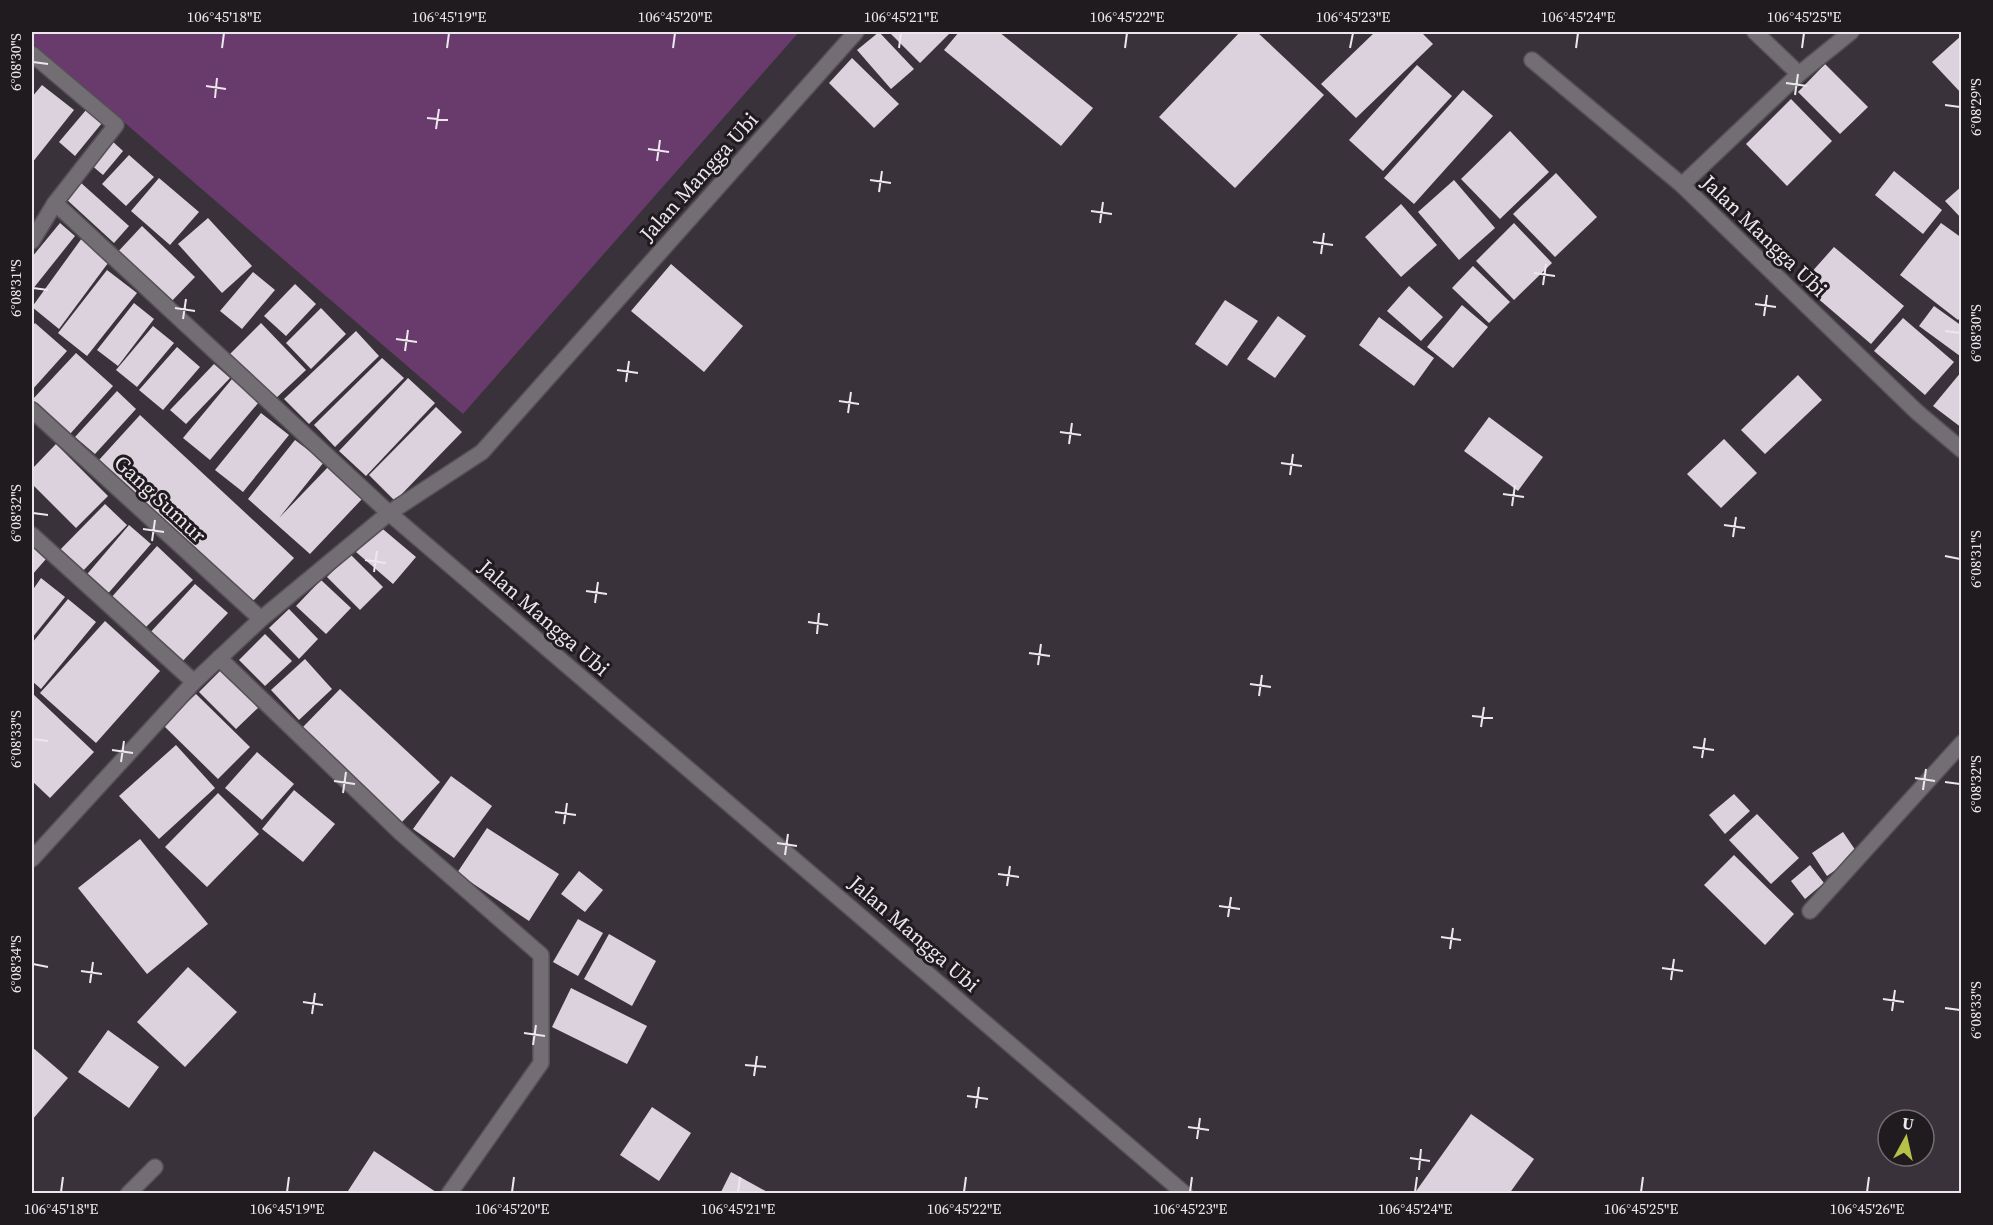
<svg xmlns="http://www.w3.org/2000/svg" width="1993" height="1225" viewBox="0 0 1993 1225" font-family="'Source Serif 4',serif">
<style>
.green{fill:#683b6c}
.building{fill:#dcd2dd}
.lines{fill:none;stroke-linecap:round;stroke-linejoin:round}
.minor-casing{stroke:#564f57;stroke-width:18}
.minor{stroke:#726e73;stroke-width:15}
.ticks{fill:none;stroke:#ece7ed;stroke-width:2}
.labels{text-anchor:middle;stroke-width:6;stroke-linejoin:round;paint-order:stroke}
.street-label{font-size:21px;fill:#ece7ed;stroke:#1f1b1f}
.neatline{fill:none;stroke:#ece7ed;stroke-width:2}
.ticks-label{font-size:15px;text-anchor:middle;fill:#ece7ed}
</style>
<rect width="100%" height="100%" fill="#3a323a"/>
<!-- green -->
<path class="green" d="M32,32H799L463,414L32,43Z"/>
<!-- building -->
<g class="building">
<path d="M879,32L914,69L891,89L857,50Z"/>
<path d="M889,32H949L950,33L920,63Z"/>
<path d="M959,32H999L1093,108L1061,146L944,50Z"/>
<path d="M1240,32H1257L1324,95L1235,188L1159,117Z"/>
<path d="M1375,32H1421L1433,44L1356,118L1321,84Z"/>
<path d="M1962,35V94L1932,62Z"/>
<path d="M852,58L899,104L874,128L829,83Z"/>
<path d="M1825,64L1868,107L1840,134L1798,92Z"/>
<path d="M1417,65L1452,96L1383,171L1349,140Z"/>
<path d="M42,85L74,110L32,163V97Z"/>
<path d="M1463,90L1493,116L1414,204L1384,178Z"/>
<path d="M1791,99L1832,141L1787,186L1746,144Z"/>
<path d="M86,110L102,123L75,156L59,142Z"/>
<path d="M1510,131L1549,172L1500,219L1461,179Z"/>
<path d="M111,140L123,151L103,175L90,164Z"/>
<path d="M129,155L154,177L126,206L102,184Z"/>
<path d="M1894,171L1942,210L1923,234L1875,195Z"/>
<path d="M1556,173L1597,217L1555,257L1513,214Z"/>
<path d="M159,178L199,212L170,245L131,211Z"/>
<path d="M1454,180L1495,228L1459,260L1418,212Z"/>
<path d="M80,182L129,226L114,243L65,198Z"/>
<path d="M1962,186V219L1945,201Z"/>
<path d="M1401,204L1437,245L1401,277L1365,237Z"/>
<path d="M208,218L252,266L222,293L178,244Z"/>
<path d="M60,223L75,236L32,290V257Z"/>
<path d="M1514,223L1552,263L1514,300L1476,261Z"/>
<path d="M1941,223L1962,238V316L1958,320L1900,275Z"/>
<path d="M142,226L195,277L168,305L114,256Z"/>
<path d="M82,238L111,259L59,329L32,307Z"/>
<path d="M1834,247L1904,306L1871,344L1801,284Z"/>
<path d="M671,264L743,326L704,372L631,311Z"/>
<path d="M1473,266L1510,302L1489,323L1452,288Z"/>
<path d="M107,270L137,293L87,356L58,333Z"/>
<path d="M253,272L275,290L242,329L220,311Z"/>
<path d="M295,284L316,304L286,336L264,316Z"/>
<path d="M1409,286L1443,317L1421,341L1387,311Z"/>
<path d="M1225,300L1258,321L1227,366L1195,344Z"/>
<path d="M134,303L154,319L118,366L97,350Z"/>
<path d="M1462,305L1488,327L1453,368L1427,347Z"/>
<path d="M1934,306L1962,326L1960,356L1919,326Z"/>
<path d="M321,308L346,334L311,369L286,343Z"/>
<path d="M1278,316L1306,336L1275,378L1247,359Z"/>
<path d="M1379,317L1434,358L1414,386L1359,345Z"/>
<path d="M1903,318L1954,362L1925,395L1874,351Z"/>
<path d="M35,323L67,351L32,390V327Z"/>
<path d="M261,323L306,370L273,401L228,356Z"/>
<path d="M153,326L174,343L137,387L116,370Z"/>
<path d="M356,331L379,356L309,424L284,399Z"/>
<path d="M177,347L200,367L163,410L139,390Z"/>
<path d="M76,353L113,386L70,434L32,400Z"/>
<path d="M382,358L404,378L335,447L314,425Z"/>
<path d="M214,364L230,378L186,424L170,410Z"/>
<path d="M1962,371V428L1933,406Z"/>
<path d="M1798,375L1822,400L1765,454L1741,430Z"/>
<path d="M408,378L435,403L366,476L339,451Z"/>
<path d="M232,379L259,402L210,460L183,438Z"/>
<path d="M117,391L136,409L95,454L75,437Z"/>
<path d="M436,407L462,432L395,501L369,475Z"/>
<path d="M261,413L289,435L243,492L215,470Z"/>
<path d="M140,415L294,558L252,602L99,460Z"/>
<path d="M1489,417L1543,457L1518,491L1464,451Z"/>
<path d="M1724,439L1757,473L1721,508L1687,474Z"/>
<path d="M295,440L324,462L279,518L329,466L362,499L310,554L248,499Z"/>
<path d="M56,444L108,496L76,528L32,484V469Z"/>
<path d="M105,504L127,525L79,575L56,554Z"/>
<path d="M129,525L151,544L105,597L83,579Z"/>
<path d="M378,525L416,557L393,584L356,552Z"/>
<path d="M32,546L46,559L32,575Z"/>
<path d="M157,546L193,580L144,629L110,599Z"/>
<path d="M350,554L383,587L360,610L327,577Z"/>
<path d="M41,578L65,597L32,638V591Z"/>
<path d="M321,580L351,608L326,634L296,606Z"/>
<path d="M195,584L228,613L180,664L147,636Z"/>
<path d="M68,599L96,622L41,689L32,681V643Z"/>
<path d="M289,609L318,639L299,659L269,628Z"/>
<path d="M105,621L160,671L96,743L40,693Z"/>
<path d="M265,634L292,661L265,686L239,660Z"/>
<path d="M305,659L332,689L299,720L271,690Z"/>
<path d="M221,670L259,707L236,729L199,692Z"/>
<path d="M340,689L440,782L402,822L302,728Z"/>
<path d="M32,693L94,752L50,798L32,781Z"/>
<path d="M196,694L250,747L218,779L163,725Z"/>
<path d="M176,745L215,788L159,839L119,796Z"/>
<path d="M257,752L294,784L262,820L225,788Z"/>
<path d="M451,776L492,806L454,858L413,829Z"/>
<path d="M294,790L335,824L303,862L262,829Z"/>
<path d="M218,793L259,834L207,887L165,847Z"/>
<path d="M1734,794L1750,811L1725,834L1709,815Z"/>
<path d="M1757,814L1799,858L1771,884L1729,840Z"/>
<path d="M487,828L559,874L529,921L457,873Z"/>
<path d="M1843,832L1858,854L1827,876L1812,853Z"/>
<path d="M140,839L208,924L147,974L78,888Z"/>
<path d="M1734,855L1794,914L1765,945L1704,885Z"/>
<path d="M1810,865L1824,883L1805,899L1791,881Z"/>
<path d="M579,871L603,890L585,912L561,894Z"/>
<path d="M578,919L603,933L578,976L553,962Z"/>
<path d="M609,934L656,961L632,1006L584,979Z"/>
<path d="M188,967L237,1012L185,1067L137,1022Z"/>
<path d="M571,988L647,1026L627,1064L552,1027Z"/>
<path d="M108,1030L159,1067L129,1108L78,1072Z"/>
<path d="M32,1047L68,1078L32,1120Z"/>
<path d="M652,1107L691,1133L659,1181L620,1155Z"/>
<path d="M1471,1114L1534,1159L1509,1194H1414Z"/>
<path d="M374,1151L439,1194H346Z"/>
<path d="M731,1172L771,1194H720Z"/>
</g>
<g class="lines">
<!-- minor casing -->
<g class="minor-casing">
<g id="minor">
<path d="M1755,32L1799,74"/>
<path d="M32,54L116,125L55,203L389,513L1185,1194"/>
<path d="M1532,60L1682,185L1917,412L1962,450"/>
<path d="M1682,185L1799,74L1851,32"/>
<path d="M32,241L55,203"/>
<path d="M32,410L261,619"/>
<path d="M32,535L194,682"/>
<path d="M219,658L401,833L541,955V1063L449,1194"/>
<path d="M32,859L194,682L261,619L389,513L482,452L856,32"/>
<path d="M1810,911L1962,743"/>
<path d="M128,1194L155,1167"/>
</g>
</g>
<!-- minor -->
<use href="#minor" class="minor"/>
</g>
<!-- ticks -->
<path class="ticks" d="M222,48L224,33M447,48L449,33M673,48L675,33M899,48L901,33M1125,48L1127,33M1350,48L1353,33M1576,48L1578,33M1802,48L1804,33M33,62L48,64M1786,83L1807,86M206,86L226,89M1795,95L1798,74M215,98L217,78M1945,105L1960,107M427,118L448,120M436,129L439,109M648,149L669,152M657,161L660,140M870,180L891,183M879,192L882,171M1091,211L1112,214M1100,223L1103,202M1313,242L1333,245M1321,254L1324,233M1534,273L1555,276M1543,285L1546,264M33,288L48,290M1755,304L1776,307M175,308L195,311M1764,316L1767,295M183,319L186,299M1945,331L1960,333M396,339L417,342M405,351L408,330M617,370L638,373M626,382L629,361M839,401L859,404M848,413L851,392M1060,432L1081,435M1069,444L1072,423M1281,463L1302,466M1290,475L1293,454M1503,494L1524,497M1512,506L1515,485M33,513L48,515M1724,525L1745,528M143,529L164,532M1733,537L1736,517M152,541L155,520M1945,556L1960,559M365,560L386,563M374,572L377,551M586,591L607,594M595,603L598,582M808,622L828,625M817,634L819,613M1029,653L1050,656M1038,665L1041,644M1250,684L1271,687M1259,696L1262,675M1472,716L1493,718M1481,727L1484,707M33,739L48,741M1693,747L1714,750M112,750L133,753M1702,758L1705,738M121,762L124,741M1915,778L1935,781M334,781L355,784M1945,782L1960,784M1923,790L1926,769M343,793L346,772M555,812L576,815M564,824L567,803M777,843L797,846M785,855L788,834M998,874L1019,877M1007,886L1010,866M1219,906L1240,909M1228,917L1231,897M1441,937L1461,940M1450,949L1453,928M33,964L48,967M1662,968L1683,971M81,971L102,974M1671,980L1674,959M90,983L93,962M1883,999L1904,1002M303,1002L323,1005M1945,1008L1960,1010M1892,1011L1895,990M312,1014L315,993M524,1033L545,1036M533,1045L536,1025M745,1065L766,1067M754,1076L757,1056M967,1096L988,1099M976,1108L979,1087M1188,1127L1209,1130M1197,1139L1200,1118M1410,1158L1430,1161M1419,1170L1421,1149M61,1192L63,1177M287,1192L289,1177M512,1192L514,1177M738,1192L740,1177M964,1192L966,1177M1190,1192L1192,1177M1415,1192L1417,1177M1641,1192L1643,1177M1867,1192L1869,1177"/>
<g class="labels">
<!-- street labels -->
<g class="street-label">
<text transform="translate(699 177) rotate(-48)" y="7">Jalan Mangga Ubi</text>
<text transform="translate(1764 236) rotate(44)" y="7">Jalan Mangga Ubi</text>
<text transform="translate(160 499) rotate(43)" y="7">Gang Sumur</text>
<text transform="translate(544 618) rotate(41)" y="7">Jalan Mangga Ubi</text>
<text transform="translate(914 934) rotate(41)" y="7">Jalan Mangga Ubi</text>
</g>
</g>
<!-- border -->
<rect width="1993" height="1225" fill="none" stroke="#1f1b1f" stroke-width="66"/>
<!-- north arrow -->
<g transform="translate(1906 1138) rotate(8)"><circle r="28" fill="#1f1b1f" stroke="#716d71" stroke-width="1.5"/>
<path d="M0-4.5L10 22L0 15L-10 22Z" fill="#b7c148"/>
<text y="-9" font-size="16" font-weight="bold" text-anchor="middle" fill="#ece7ed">U</text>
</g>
<rect x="33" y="33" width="1927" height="1159" class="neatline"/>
<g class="ticks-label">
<text x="224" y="22">106°45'18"E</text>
<text x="449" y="22">106°45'19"E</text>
<text x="675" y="22">106°45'20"E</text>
<text x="901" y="22">106°45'21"E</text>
<text x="1127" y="22">106°45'22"E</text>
<text x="1353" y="22">106°45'23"E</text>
<text x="1578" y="22">106°45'24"E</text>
<text x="1804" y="22">106°45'25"E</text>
<text transform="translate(16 62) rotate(-90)" y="5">6°08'30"S</text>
<text transform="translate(1976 107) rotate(-90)" y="5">6°08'29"S</text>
<text transform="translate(16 288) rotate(-90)" y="5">6°08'31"S</text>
<text transform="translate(1976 333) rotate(-90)" y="5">6°08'30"S</text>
<text transform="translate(16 513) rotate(-90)" y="5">6°08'32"S</text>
<text transform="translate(1976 559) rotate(-90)" y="5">6°08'31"S</text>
<text transform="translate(16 739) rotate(-90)" y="5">6°08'33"S</text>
<text transform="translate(1976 784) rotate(-90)" y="5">6°08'32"S</text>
<text transform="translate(16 964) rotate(-90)" y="5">6°08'34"S</text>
<text transform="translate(1976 1010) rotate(-90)" y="5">6°08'33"S</text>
<text x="61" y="1214">106°45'18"E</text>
<text x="287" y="1214">106°45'19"E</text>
<text x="512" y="1214">106°45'20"E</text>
<text x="738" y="1214">106°45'21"E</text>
<text x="964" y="1214">106°45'22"E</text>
<text x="1190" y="1214">106°45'23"E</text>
<text x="1415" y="1214">106°45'24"E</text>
<text x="1641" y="1214">106°45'25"E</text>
<text x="1867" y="1214">106°45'26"E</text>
</g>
</svg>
